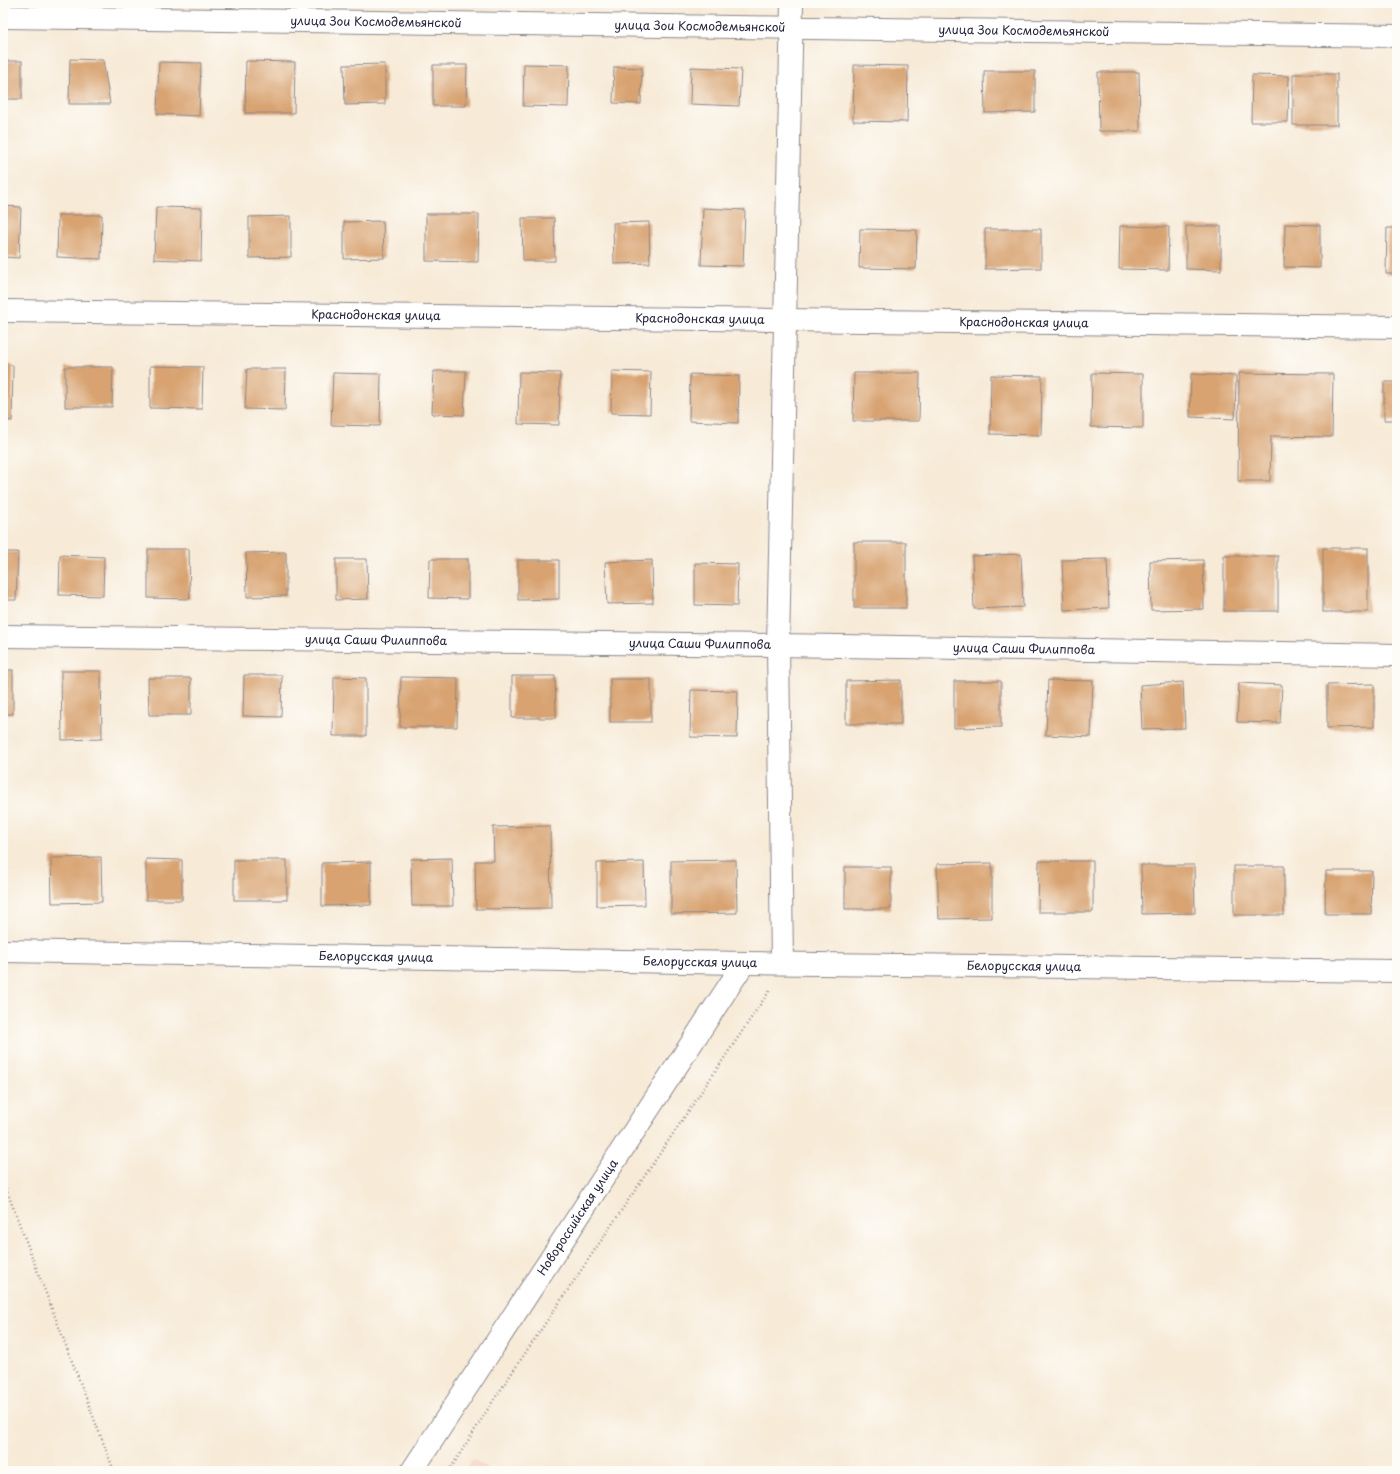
<svg xmlns="http://www.w3.org/2000/svg" width="1400" height="1474" viewBox="0 0 1400 1474" font-family="'Playpen Sans',sans-serif">
<style>
.built{fill:#f5d2c2}
.building{fill:#d8a371}
.lines{fill:none;stroke-linecap:round;stroke-linejoin:round}
.minor-casing{stroke:#8c8689;stroke-width:24}
.path{stroke:#8c8689;stroke-width:2.5;stroke-dasharray:1 3;stroke-linecap:butt}
.minor{stroke:#fff;stroke-width:22}
.labels{text-anchor:middle;stroke-width:4;stroke-linejoin:round;paint-order:stroke}
.street-label{font-size:12px;fill:#22223b;stroke:#fdfcf7}
</style>
<rect width="100%" height="100%" fill="#fdfcf7"/>
<filter id="ink" filterUnits="userSpaceOnUse"><feTurbulence type="fractalNoise" baseFrequency=".025" numOctaves="2"/><feDisplacementMap in="SourceGraphic" scale="8" xChannelSelector="R" yChannelSelector="G"/><feConvolveMatrix kernelMatrix="1 2 1 2 8 2 1 2 1" color-interpolation-filters="sRGB"/></filter>
<filter id="wash" filterUnits="userSpaceOnUse"><feTurbulence type="fractalNoise" baseFrequency=".012" numOctaves="4" result="noise"/><feDisplacementMap in="SourceGraphic" scale="16" xChannelSelector="R" yChannelSelector="G"/><feGaussianBlur stdDeviation="0.9" result="paint"/><feColorMatrix in="noise" values="0 0 0 0 0 0 0 0 0 0 0 0 0 0 0 0 0 1.4 0 .05"/><feComposite in="paint" operator="in"/></filter>
<g filter="url(#wash)">
<rect width="100%" height="100%" fill="#f7ead7"/>
<!-- built -->
<path class="built" d="M473,1459L492,1471H465Z"/>
<g id="blocks">
<!-- building -->
<g class="building">
<path d="M70,59L103,60L110,104H69Z"/>
<rect x="3" y="61" width="19" height="38"/>
<path d="M246,61L295,62L294,113H245Z"/>
<path d="M159,62L201,63L199,116L157,114Z"/>
<path d="M385,64V104L345,105L344,65Z"/>
<path d="M524,64L569,65L568,107L523,106Z"/>
<path d="M433,65H467L466,106H433Z"/>
<path d="M854,65L908,66L907,122L853,121Z"/>
<path d="M614,67L642,68L641,104L613,103Z"/>
<path d="M691,67L741,69L739,106L690,104Z"/>
<path d="M984,71H1035V112L985,113Z"/>
<path d="M1098,72H1139L1140,131H1099Z"/>
<rect x="1293" y="74" width="44" height="51"/>
<path d="M1252,75L1289,76L1288,122H1251Z"/>
<path d="M3,206L21,207L19,258L3,257Z"/>
<path d="M156,207L202,208L201,261L154,259Z"/>
<path d="M703,208L745,210L743,266L701,265Z"/>
<path d="M426,214H479L478,262L426,261Z"/>
<path d="M58,215H102L101,259L57,257Z"/>
<path d="M291,216V257L249,258V217Z"/>
<path d="M522,218H554L555,261H523Z"/>
<path d="M383,221L384,258L344,259V222Z"/>
<path d="M649,222L650,263L614,264L613,223Z"/>
<path d="M1285,224L1320,225V268L1284,267Z"/>
<path d="M1120,226L1169,227L1168,270L1119,269Z"/>
<path d="M1186,226H1221V270L1186,269Z"/>
<path d="M1387,228H1397V274H1386Z"/>
<path d="M860,229L917,230L916,269L859,268Z"/>
<path d="M985,229H1041V268L985,269Z"/>
<path d="M3,364L13,365L12,421L3,420Z"/>
<path d="M150,366L203,367L202,409L150,408Z"/>
<path d="M65,367H113L112,407H65Z"/>
<path d="M247,369H286L285,410L245,409Z"/>
<path d="M434,371H466L464,415L432,414Z"/>
<path d="M612,371L651,372L650,414L611,413Z"/>
<path d="M519,372L560,373L559,425L518,424Z"/>
<path d="M333,373L381,374L380,426L331,425Z"/>
<path d="M854,373H920L919,421H853Z"/>
<path d="M1092,373L1143,374V428L1091,427Z"/>
<path d="M1239,373L1333,374L1332,437L1271,436L1270,481H1238Z"/>
<path d="M690,374L739,376L738,423L689,421Z"/>
<path d="M1191,374L1236,376L1235,419L1190,417Z"/>
<path d="M991,375L1042,376L1041,435L990,434Z"/>
<rect x="1384" y="382" width="13" height="38"/>
<rect x="854" y="542" width="52" height="66"/>
<rect x="1323" y="548" width="45" height="64"/>
<path d="M148,549H189L190,599L148,598Z"/>
<path d="M3,552H18L16,600H3Z"/>
<path d="M286,552V596L247,597L246,553Z"/>
<path d="M1021,554L1023,607L974,609L972,556Z"/>
<path d="M60,555L104,557L103,596L59,595Z"/>
<rect x="1224" y="556" width="54" height="55"/>
<path d="M336,559H367L368,599L336,600Z"/>
<path d="M430,559H468V599L429,598Z"/>
<path d="M1107,559L1109,608L1064,610L1062,560Z"/>
<path d="M518,560H559V599L518,600Z"/>
<path d="M652,560L653,603L607,604L605,562Z"/>
<path d="M1203,560L1204,609L1151,610L1150,561Z"/>
<path d="M695,563L738,564L737,606L695,605Z"/>
<rect x="3" y="670" width="10" height="44"/>
<path d="M61,671H101L102,739L62,740Z"/>
<path d="M244,675H282L281,717L243,716Z"/>
<path d="M512,676H555L556,718H512Z"/>
<path d="M334,677L366,678V736H333Z"/>
<path d="M401,677L458,678L457,727H400Z"/>
<path d="M148,678H191V715H149Z"/>
<rect x="610" y="679" width="41" height="43"/>
<path d="M901,680V724H846V681Z"/>
<path d="M1048,680L1093,681L1091,737L1046,735Z"/>
<path d="M954,681H1001V727L954,728Z"/>
<path d="M1183,682L1185,728L1142,729L1140,685Z"/>
<path d="M1239,683L1282,685L1280,723L1237,722Z"/>
<path d="M1374,684V727L1327,728V685Z"/>
<path d="M691,690L738,691L737,738L690,737Z"/>
<path d="M550,826L551,908L476,909L475,861H494L493,827Z"/>
<path d="M101,857L102,902L52,903L51,858Z"/>
<path d="M452,858L453,906H412L411,859Z"/>
<path d="M146,859L182,860V900H146Z"/>
<rect x="234" y="860" width="53" height="40"/>
<path d="M736,860L737,913L671,914V861Z"/>
<path d="M1039,861H1093V912H1038Z"/>
<path d="M371,862V905L322,906V863Z"/>
<path d="M644,862L645,905L597,906V863Z"/>
<path d="M992,863V918L939,919L937,864Z"/>
<path d="M1141,865H1194L1195,913L1142,914Z"/>
<rect x="1234" y="866" width="50" height="49"/>
<rect x="845" y="867" width="46" height="42"/>
<path d="M1326,871H1372L1371,914H1325Z"/>
</g>
</g>
</g>
<g filter="url(#ink)">
<use href="#blocks" fill-opacity="0" stroke="#8c8689" stroke-width="1"/>
<g class="lines">
<!-- minor casing -->
<g class="minor-casing">
<g id="minor">
<path id="s1" d="M3,17L1397,36"/>
<path id="s2" d="M3,311L1397,327"/>
<path id="s3" d="M3,636L778,645L1397,655"/>
<path id="s4" d="M3,951L744,963L1397,971"/>
<path d="M782,963L778,645L792,3"/>
<path id="s5" d="M412,1471L744,963"/>
</g>
</g>
<!-- path -->
<g class="path">
<path d="M3,1181L114,1471"/>
<path d="M449,1471L493,1401L770,990"/>
</g>
<!-- minor -->
<use href="#minor" class="minor"/>
</g>
</g>
<g class="labels">
<!-- street labels -->
<g class="street-label">
<text dy="4" stroke="none"><textPath href="#s1" startOffset="373">улица Зои Космодемьянской</textPath></text>
<text dy="4" stroke="none"><textPath href="#s1" startOffset="697">улица Зои Космодемьянской</textPath></text>
<text dy="4" stroke="none"><textPath href="#s1" startOffset="1021">улица Зои Космодемьянской</textPath></text>
<text dy="4" stroke="none"><textPath href="#s2" startOffset="373">Краснодонская улица</textPath></text>
<text dy="4" stroke="none"><textPath href="#s2" startOffset="697">Краснодонская улица</textPath></text>
<text dy="4" stroke="none"><textPath href="#s2" startOffset="1021">Краснодонская улица</textPath></text>
<text dy="4" stroke="none"><textPath href="#s3" startOffset="373">улица Саши Филиппова</textPath></text>
<text dy="4" stroke="none"><textPath href="#s3" startOffset="697">улица Саши Филиппова</textPath></text>
<text dy="4" stroke="none"><textPath href="#s3" startOffset="1021">улица Саши Филиппова</textPath></text>
<text dy="4" stroke="none"><textPath href="#s4" startOffset="373">Белорусская улица</textPath></text>
<text dy="4" stroke="none"><textPath href="#s4" startOffset="697">Белорусская улица</textPath></text>
<text dy="4" stroke="none"><textPath href="#s4" startOffset="1021">Белорусская улица</textPath></text>
<text dy="4" stroke="none"><textPath href="#s5" startOffset="303">Новороссийская улица</textPath></text>
</g>
</g>
<!-- margin -->
<rect width="1400" height="1474" fill="none" stroke="#fdfcf7" stroke-width="16"/>
</svg>
